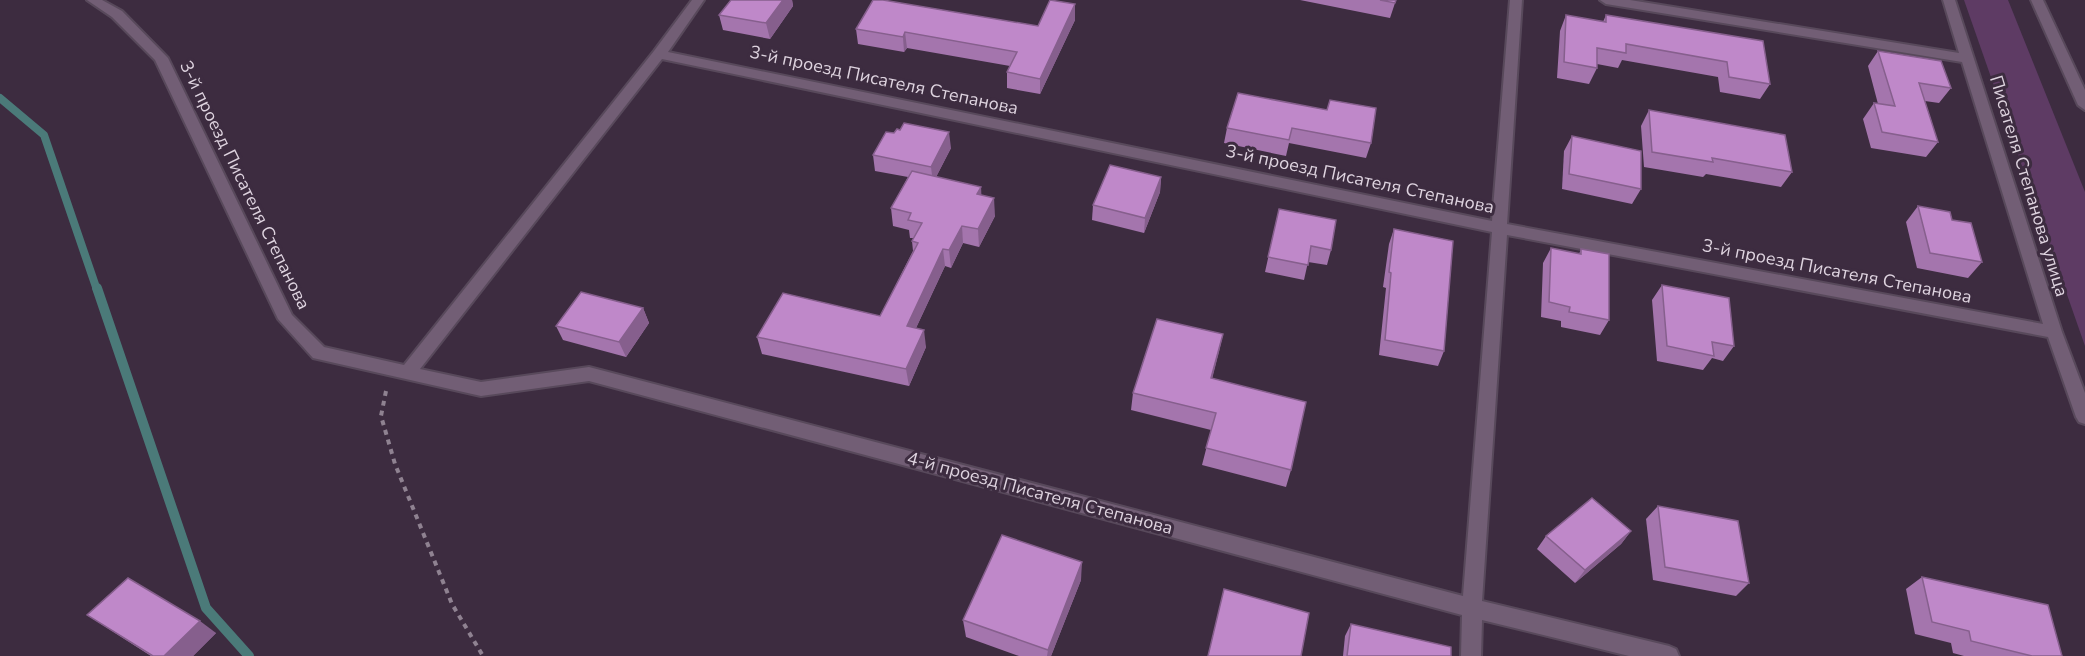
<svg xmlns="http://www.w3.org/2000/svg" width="2085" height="656" viewBox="0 0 2085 656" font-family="'Nunito Sans',sans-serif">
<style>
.green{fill:#5e3b64}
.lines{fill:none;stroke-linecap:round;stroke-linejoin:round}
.stream-far1{stroke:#4b7a79;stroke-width:8}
.stream{stroke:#4b7a79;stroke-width:10}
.minor-casing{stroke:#58495b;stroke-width:4}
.path{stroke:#8f8291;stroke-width:4;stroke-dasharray:5 5;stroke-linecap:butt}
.minor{fill:#725e75;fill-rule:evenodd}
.wall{fill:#a475ad}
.shaded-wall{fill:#865f8d}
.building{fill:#bf88c9;stroke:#865f8d;stroke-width:1.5}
.labels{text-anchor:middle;stroke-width:6;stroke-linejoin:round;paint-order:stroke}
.street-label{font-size:18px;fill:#ded3df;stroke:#3d2c40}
</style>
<rect width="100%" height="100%" fill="#3d2c40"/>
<!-- green -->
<path class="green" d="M1964,0H2008L2085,192V346Z"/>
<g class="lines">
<!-- stream-far1 -->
<path class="stream-far1" d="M0,98L44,135L97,290"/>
<!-- stream -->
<path class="stream" d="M97,288L206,608L249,656"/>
<!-- minor casing -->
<g class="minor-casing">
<g id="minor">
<path d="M87,0H102L122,11L168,58L292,315L324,347L404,365L654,51L692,0H704L668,52L1492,221L1510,0H1522L1507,224L2043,324L1962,62L1606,4L1600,0H1630L1959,53L1943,0H1955L2062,332L2085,393V424L2079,422L2076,417L2048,337L1507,235L1482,601L1669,646L1676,649L1679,656H1629L1482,620L1481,656H1461L1462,615L589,381L481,396L313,358L278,319L155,60L112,17ZM662,59L1492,232L1463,596L589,367L481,382L420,369Z"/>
<path d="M2031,0H2043L2085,90V110L2078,105Z"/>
</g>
</g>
<!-- path -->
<path class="path" d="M386,391L381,416L395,464L452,604L483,656"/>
<!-- minor -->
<use href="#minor" class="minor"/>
</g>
<!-- wall -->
<g class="wall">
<path d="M731,0H792L793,6L770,39L723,30L719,15Z"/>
<path d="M1300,0H1396L1390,18Z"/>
<path d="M1075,4V20L1040,94L1007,88V72L1010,66L907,48L904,52L858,44L856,29L1038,26Z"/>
<path d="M1566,15L1603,22L1606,15L1763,41L1770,84L1760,99L1720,92L1718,77L1622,60L1618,68L1597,64V68L1589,84L1557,78L1560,31Z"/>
<path d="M1878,51L1951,88L1939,103L1925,101L1938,142L1926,157L1871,148L1863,119L1874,103L1878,104L1868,66Z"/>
<path d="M1238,93L1371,143L1366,158L1289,143L1286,156L1224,143L1227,128Z"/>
<path d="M1649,110L1792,172L1781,187L1706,174L1703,177L1644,167L1641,126Z"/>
<path d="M1572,136L1641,189L1632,204L1562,189L1564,151Z"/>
<path d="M951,148L936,177L981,187V195L995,216L979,247L963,243L951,268L945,266L916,328L926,347L909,386L762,354L757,337L880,316L913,251L912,241L914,238H910L909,230L893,226L891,208L908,177L875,171L873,155Z"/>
<path d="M1161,177L1160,192L1144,233L1092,220L1093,205Z"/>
<path d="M1918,206L1952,220L1982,262L1968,278L1917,268L1906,222Z"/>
<path d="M1279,209L1331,250L1327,265L1308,262L1304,280L1265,272Z"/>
<path d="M1394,229L1444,351L1438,366L1379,355L1386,288L1383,287L1389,244Z"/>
<path d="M1551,248L1579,254L1581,249L1609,320L1600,335L1561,327V321L1541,317L1543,263Z"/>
<path d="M1662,285L1734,346L1723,361L1712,358L1703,370L1657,361L1652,300Z"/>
<path d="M643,308L649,323L626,357L563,340L556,326Z"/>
<path d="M1223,334L1212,378L1291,470L1286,487L1202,465L1211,430L1131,410L1133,393Z"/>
<path d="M1658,506L1749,583L1736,596L1653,580L1646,519Z"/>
<path d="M1631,531L1621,544L1575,583L1537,549L1546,536Z"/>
<path d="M1922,577L2062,656H1964L1953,653L1951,643L1915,634L1906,589Z"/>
<path d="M1081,580L1051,656H1019L966,637L963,620Z"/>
<path d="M87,615L216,633L193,656H151Z"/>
<path d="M1351,624L1451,656H1343L1345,636Z"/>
</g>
<!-- shaded-wall -->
<g class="shaded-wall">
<path d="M783,0H792L793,6L770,39L766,23Z"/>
<path d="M1075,4V20L1040,94V79Z"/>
<path d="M905,32L907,48L904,52L903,37Z"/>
<path d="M949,132L951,148L933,183L931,167Z"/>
<path d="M1161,177L1160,192L1144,233L1145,218Z"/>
<path d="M981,187L982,205L977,194Z"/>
<path d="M994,198L995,216L979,247L978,229Z"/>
<path d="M962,226L963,243L951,268L949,250Z"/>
<path d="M943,249L945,266L909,343L907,326Z"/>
<path d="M643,308L649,323L626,357L619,342Z"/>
<path d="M924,330L926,347L909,386L906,369Z"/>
<path d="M1223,334L1219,352L1208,395L1211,378Z"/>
<path d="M1631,531L1621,544L1575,583L1585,570Z"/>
<path d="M1082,562L1081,580L1051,656H1047L1048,650Z"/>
<path d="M200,621L216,633L193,656H164Z"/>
</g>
<!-- building -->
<g class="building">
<path d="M731,0H783L766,23L719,15Z"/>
<path d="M873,0H883L1038,26L1050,0L1075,4L1040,79L1007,72L1017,52L905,32L903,37L856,29Z"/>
<path d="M1380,0H1396L1395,3Z"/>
<path d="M1566,15L1606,22V15L1763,41L1770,84L1729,77L1727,62L1626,44V53L1597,48V68L1564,62Z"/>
<path d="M1878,51L1941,61L1951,88L1919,83L1938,142L1882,132L1874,103L1895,106Z"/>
<path d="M1238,93L1327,110L1330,100L1376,108L1371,143L1292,128L1289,140L1227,128Z"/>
<path d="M1649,110L1785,135L1792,172L1712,158L1713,162L1652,152Z"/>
<path d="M904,123L949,132L931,167L873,155L886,132L894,133L897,129L900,130Z"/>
<path d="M1572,136L1641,151V189L1569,174Z"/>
<path d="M1110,165L1161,177L1145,218L1093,205Z"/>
<path d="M912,171L981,187L977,194L994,198L978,229L962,226L949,250L943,249L907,326L924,330L906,369L757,337L783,293L880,316L918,243L912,241L922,223L908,220L911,213L891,208Z"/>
<path d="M1918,206L1950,212L1952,220L1971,223L1982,262L1930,253Z"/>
<path d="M1279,209L1336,220L1331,250L1311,246L1308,265L1268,257Z"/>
<path d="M1394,229L1453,241L1444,351L1385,340L1391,273L1389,272Z"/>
<path d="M1551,248L1581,254V249L1609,254V320L1569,312L1570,307L1549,302Z"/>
<path d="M1662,285L1729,298L1734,346L1712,342L1714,356L1667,346Z"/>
<path d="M581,292L643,308L619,342L556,326Z"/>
<path d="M1157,319L1223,334L1211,378L1306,402L1291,470L1206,448L1216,413L1133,393Z"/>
<path d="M1592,498L1631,531L1585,570L1546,536Z"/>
<path d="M1658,506L1738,521L1749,583L1665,567Z"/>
<path d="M1002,535L1082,562L1048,650L963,620Z"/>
<path d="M1922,577L2048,605L2062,656H2032L1971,641L1969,631L1932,622Z"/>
<path d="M128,578L200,621L164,656H153L87,615Z"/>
<path d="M1224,589L1309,613L1301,656H1208Z"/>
<path d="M1351,624L1451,647V656H1347Z"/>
</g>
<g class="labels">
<!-- street labels -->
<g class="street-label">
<text transform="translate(884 80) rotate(12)" y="6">3-й проезд Писателя Степанова</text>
<text transform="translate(1360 179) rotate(12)" y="6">3-й проезд Писателя Степанова</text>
<text transform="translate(245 185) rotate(64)" y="6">3-й проезд Писателя Степанова</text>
<text transform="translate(2029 186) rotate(73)" y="6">Писателя Степанова улица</text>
<text transform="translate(1837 271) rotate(11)" y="6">3-й проезд Писателя Степанова</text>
<text transform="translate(1040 493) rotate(15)" y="6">4-й проезд Писателя Степанова</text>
</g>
</g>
</svg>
